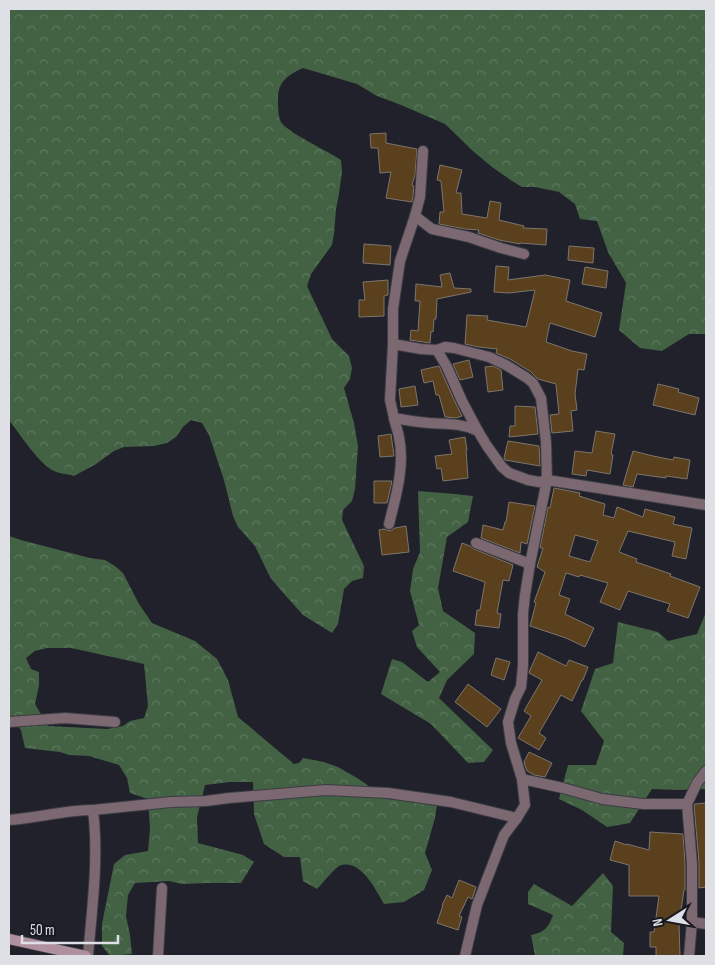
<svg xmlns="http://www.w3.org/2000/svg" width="715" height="965" viewBox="0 0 715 965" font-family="'Sofia Sans Condensed',sans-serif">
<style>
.forest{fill:url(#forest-crowns);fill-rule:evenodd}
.building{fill:#5b401d;stroke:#7d756c;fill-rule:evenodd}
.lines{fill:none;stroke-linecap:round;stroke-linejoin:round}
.minor-casing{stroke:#3b3c44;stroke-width:12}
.secondary-casing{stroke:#3b3c44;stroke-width:12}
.minor{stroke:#7c6870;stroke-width:10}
.secondary{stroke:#b0909e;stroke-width:10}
</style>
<defs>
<pattern id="forest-crowns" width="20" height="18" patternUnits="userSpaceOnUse" patternTransform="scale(1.25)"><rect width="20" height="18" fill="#426243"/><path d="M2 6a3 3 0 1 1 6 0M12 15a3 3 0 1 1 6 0" fill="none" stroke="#5d785e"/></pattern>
</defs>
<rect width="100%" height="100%" fill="#20212a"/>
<!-- forest -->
<g class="forest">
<path d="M9,9H706V334H689L662,351L640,348L619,330L626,283L608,252L597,221L580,219L575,204L559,192L535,187H522L512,181L492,167L474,152L445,124L401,105L377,96L357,84L303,68C288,75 278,81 278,99C278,106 278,117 281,122C288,133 328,151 341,160L342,171L339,194L336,209L334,234L332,245L311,274L307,286L332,339L349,356L352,368L350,379L344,388L354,423L358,446L355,489L352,501L343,510L342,520L364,566L363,578L352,581L344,589L338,624L332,633L303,615L278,587L270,577L255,546L238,527L233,516L224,480L209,435L202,423L191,420L183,427L176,437L167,443L154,446L124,447L114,451L96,464L74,476C68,474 60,474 54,471C40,465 19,433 9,420Z"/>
<path d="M418,491L455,494L473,496L468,522L447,537L438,588L443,611L475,633L474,654L447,680L439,698L493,750L484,762L468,763L431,724L381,694L392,659L402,662L428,682L440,672L417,647L412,631L419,625L410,591L413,569L420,552Z"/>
<path d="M9,536L21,540L90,558L105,560L115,566L123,573L139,604L152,623L195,641L217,659L228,680L238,717L294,764L299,763L303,758L324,762L338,767L357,778L388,799L437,805L435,818L425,853L432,870L424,890L404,902L384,904C376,890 360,857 339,866C334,869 322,884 317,889L303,881L300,857H284L264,844L254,814L253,782H230L205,785L197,817L198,843L243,855L254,862L241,883H207L182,884L169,881L135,883L128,895L126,916L130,935L132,954L110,956L102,946V924L114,864L125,855L148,851L150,829L148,799L130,793L127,778L119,765L89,756L69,755L60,752L25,748L21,730L9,715ZM47,648H71L144,664L148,706L144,718L130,721L123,726L107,729L48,726L35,704L39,686V672L31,669L26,658L35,651Z"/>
<path d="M706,612V789L678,790L652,789L630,823L607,827L582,810L559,799L568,765H596L604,741L581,711L595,669L613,663L618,622L658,632L668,641L697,634Z"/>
<path d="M603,873L613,886L611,932L624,943L623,956H535L531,935C545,932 548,928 553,915L528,904V892L534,884L572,906Z"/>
</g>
<!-- building -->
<g class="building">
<path d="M386,133V143L417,149L415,175L412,185L414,186L413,196L412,202L386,198L391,172L380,173L378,148H371L370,134Z"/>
<path d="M440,165L462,170L456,193H461L462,214L487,218L490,201L501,203L499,220L524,226L523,228L547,229L546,245L520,243V244L499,240L478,233L479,230L465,229L439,224L440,212H444L441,181L437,180Z"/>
<path d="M364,244L391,246L390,265L363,263Z"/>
<path d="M569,246L594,248L593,263L568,260Z"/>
<path d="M496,266L509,267L508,280L545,275L570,280L566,301L602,313L595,337L550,323L546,342L572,351L587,354L584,370L578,369L575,394L577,410L571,411L573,431L552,433L550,415L559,414L556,384L538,379L531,372L510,359L496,353L497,349L479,347L465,344L467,315L488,316L487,320L526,327L535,290L509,293L494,292Z"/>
<path d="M585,267L608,271L606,288L582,284Z"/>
<path d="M450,273L454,288L471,289V292L437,299L436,319H434L433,332L431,331L430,343L410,340L411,330L418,331L420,301H415L416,284L442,287L440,275Z"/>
<path d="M388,280V295L384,296V316L359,317V300H365L363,282Z"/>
<path d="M469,360L473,377L460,380L453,364Z"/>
<path d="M439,366L456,404L462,416L456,418L445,417L439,395H436L433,381L424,383L421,370Z"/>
<path d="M493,366L501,370L503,390L488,392L485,367Z"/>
<path d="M658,384L679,389L678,392L699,398L695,415L653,405Z"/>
<path d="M415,386L418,405L401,407L399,389Z"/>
<path d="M515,406L535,407L538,434L509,437L510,426H515Z"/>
<path d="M596,431L615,434L611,454L613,455L610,474L587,470L586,476L572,474L575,451L592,453Z"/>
<path d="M391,434L394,456L380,457L378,436Z"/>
<path d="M465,437L467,450H466L468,478L443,481L441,468L437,469L435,456L452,454L449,440Z"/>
<path d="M508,441L539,446L540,466L505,460L504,458Z"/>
<path d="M633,451L653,456L673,460L674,457L690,460L687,479L666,476V478L637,474L633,487L623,485Z"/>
<path d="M374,481H392L387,503H374Z"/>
<path d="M554,488L580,493L579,496L605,504L603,515L614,518L617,507L643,517L645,509L675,517L673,524L692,528L686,559L672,556L675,542L628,531L619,552L637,559L636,562L671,574L670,576L700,587L688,618L667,611L670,604L628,591L620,610L600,602L608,583L580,575L579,577L566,573L559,595L570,599L565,614L594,628L585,647L566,638L530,626L536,603L534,602L545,572L537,567L543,548H540L548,507L550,508ZM575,535L598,541L590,562L569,556Z"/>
<path d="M509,502L535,506L527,544L521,542L520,553L481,538L483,525L503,530L505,522H506Z"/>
<path d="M406,526L409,552L382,555L379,530L384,529L390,531L395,528Z"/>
<path d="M462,543L470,546L474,549L513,565L509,581L503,580L497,613L501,614L499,628L475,625L477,610H480L485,582L453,571Z"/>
<path d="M538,652L566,666L569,660L588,667L583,680H582L572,701L561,695L539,733L546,738L539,750L518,738L531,716L524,711L542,680L529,673L530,670Z"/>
<path d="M496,658L510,662L504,680L491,675Z"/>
<path d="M468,684L501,709L487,727L455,702Z"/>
<path d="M529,752L552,763L545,777L534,775L527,771L524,762Z"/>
<path d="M706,803V887L699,888V863L694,805L695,804Z"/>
<path d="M650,832L683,834L685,864V890H684L679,924L680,956H656V947H650V932H654L659,896H629V865L610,860L615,841L627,845V844L649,850Z"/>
<path d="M459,880L476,887L472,899L468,897L459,916L462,917L458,930L437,923L443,905H442L447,895L452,898Z"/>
</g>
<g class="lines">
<!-- minor casing -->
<g class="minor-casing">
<g id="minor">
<path d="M415,216L432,229L469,237L501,248L524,254"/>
<path d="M393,344V309L400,261L415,216L420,197L423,151"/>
<path d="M437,350L421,349L393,344L390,400L394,418C405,420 417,422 429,423C447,424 461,423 478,431"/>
<path d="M389,524C396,496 405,466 399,437C398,431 395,424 394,418"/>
<path d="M476,543L530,564"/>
<path d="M9,722L65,718L115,722"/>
<path d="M522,779L563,788L602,799L643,804H687"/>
<path d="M93,810L171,802L206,801L229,798L326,790L388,793L451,802L517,818"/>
<path d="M9,820C37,818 65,810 93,810C99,858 92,908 88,956"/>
<path d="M692,922L706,924"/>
<path d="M158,956L162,888"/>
<path d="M465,956L477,905L504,835L517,818L525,805L522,779L511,743L508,722L515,699L521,687L523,666V614L525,595L530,564L547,480L546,442L541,398L533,383L527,378L506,365L489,357L454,348L445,347L437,350L447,367L462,401L478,431L487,446L502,467L509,473L528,480L539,482L547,480L706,505"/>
<path d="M689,956L692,922V864L687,804L697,783L706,771"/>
</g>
</g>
<!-- secondary casing -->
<g class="secondary-casing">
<path id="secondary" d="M9,939L86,956"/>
</g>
<!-- minor -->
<use href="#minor" class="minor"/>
<!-- secondary -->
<use href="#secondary" class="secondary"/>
</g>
<!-- border -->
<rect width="715" height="965" fill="none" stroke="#dfe0e6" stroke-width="20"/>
<!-- north arrow -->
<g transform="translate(670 920) rotate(259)" stroke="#171820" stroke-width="4" paint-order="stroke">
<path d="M0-4L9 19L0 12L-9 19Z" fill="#dfe0e6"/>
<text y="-8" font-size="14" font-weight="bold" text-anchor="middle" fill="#dfe0e6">N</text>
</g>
<!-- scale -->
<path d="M22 935v8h96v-8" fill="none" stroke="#dfe0e6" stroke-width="2.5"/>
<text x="30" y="935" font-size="15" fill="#dfe0e6" stroke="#171820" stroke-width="4" paint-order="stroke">50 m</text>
</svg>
